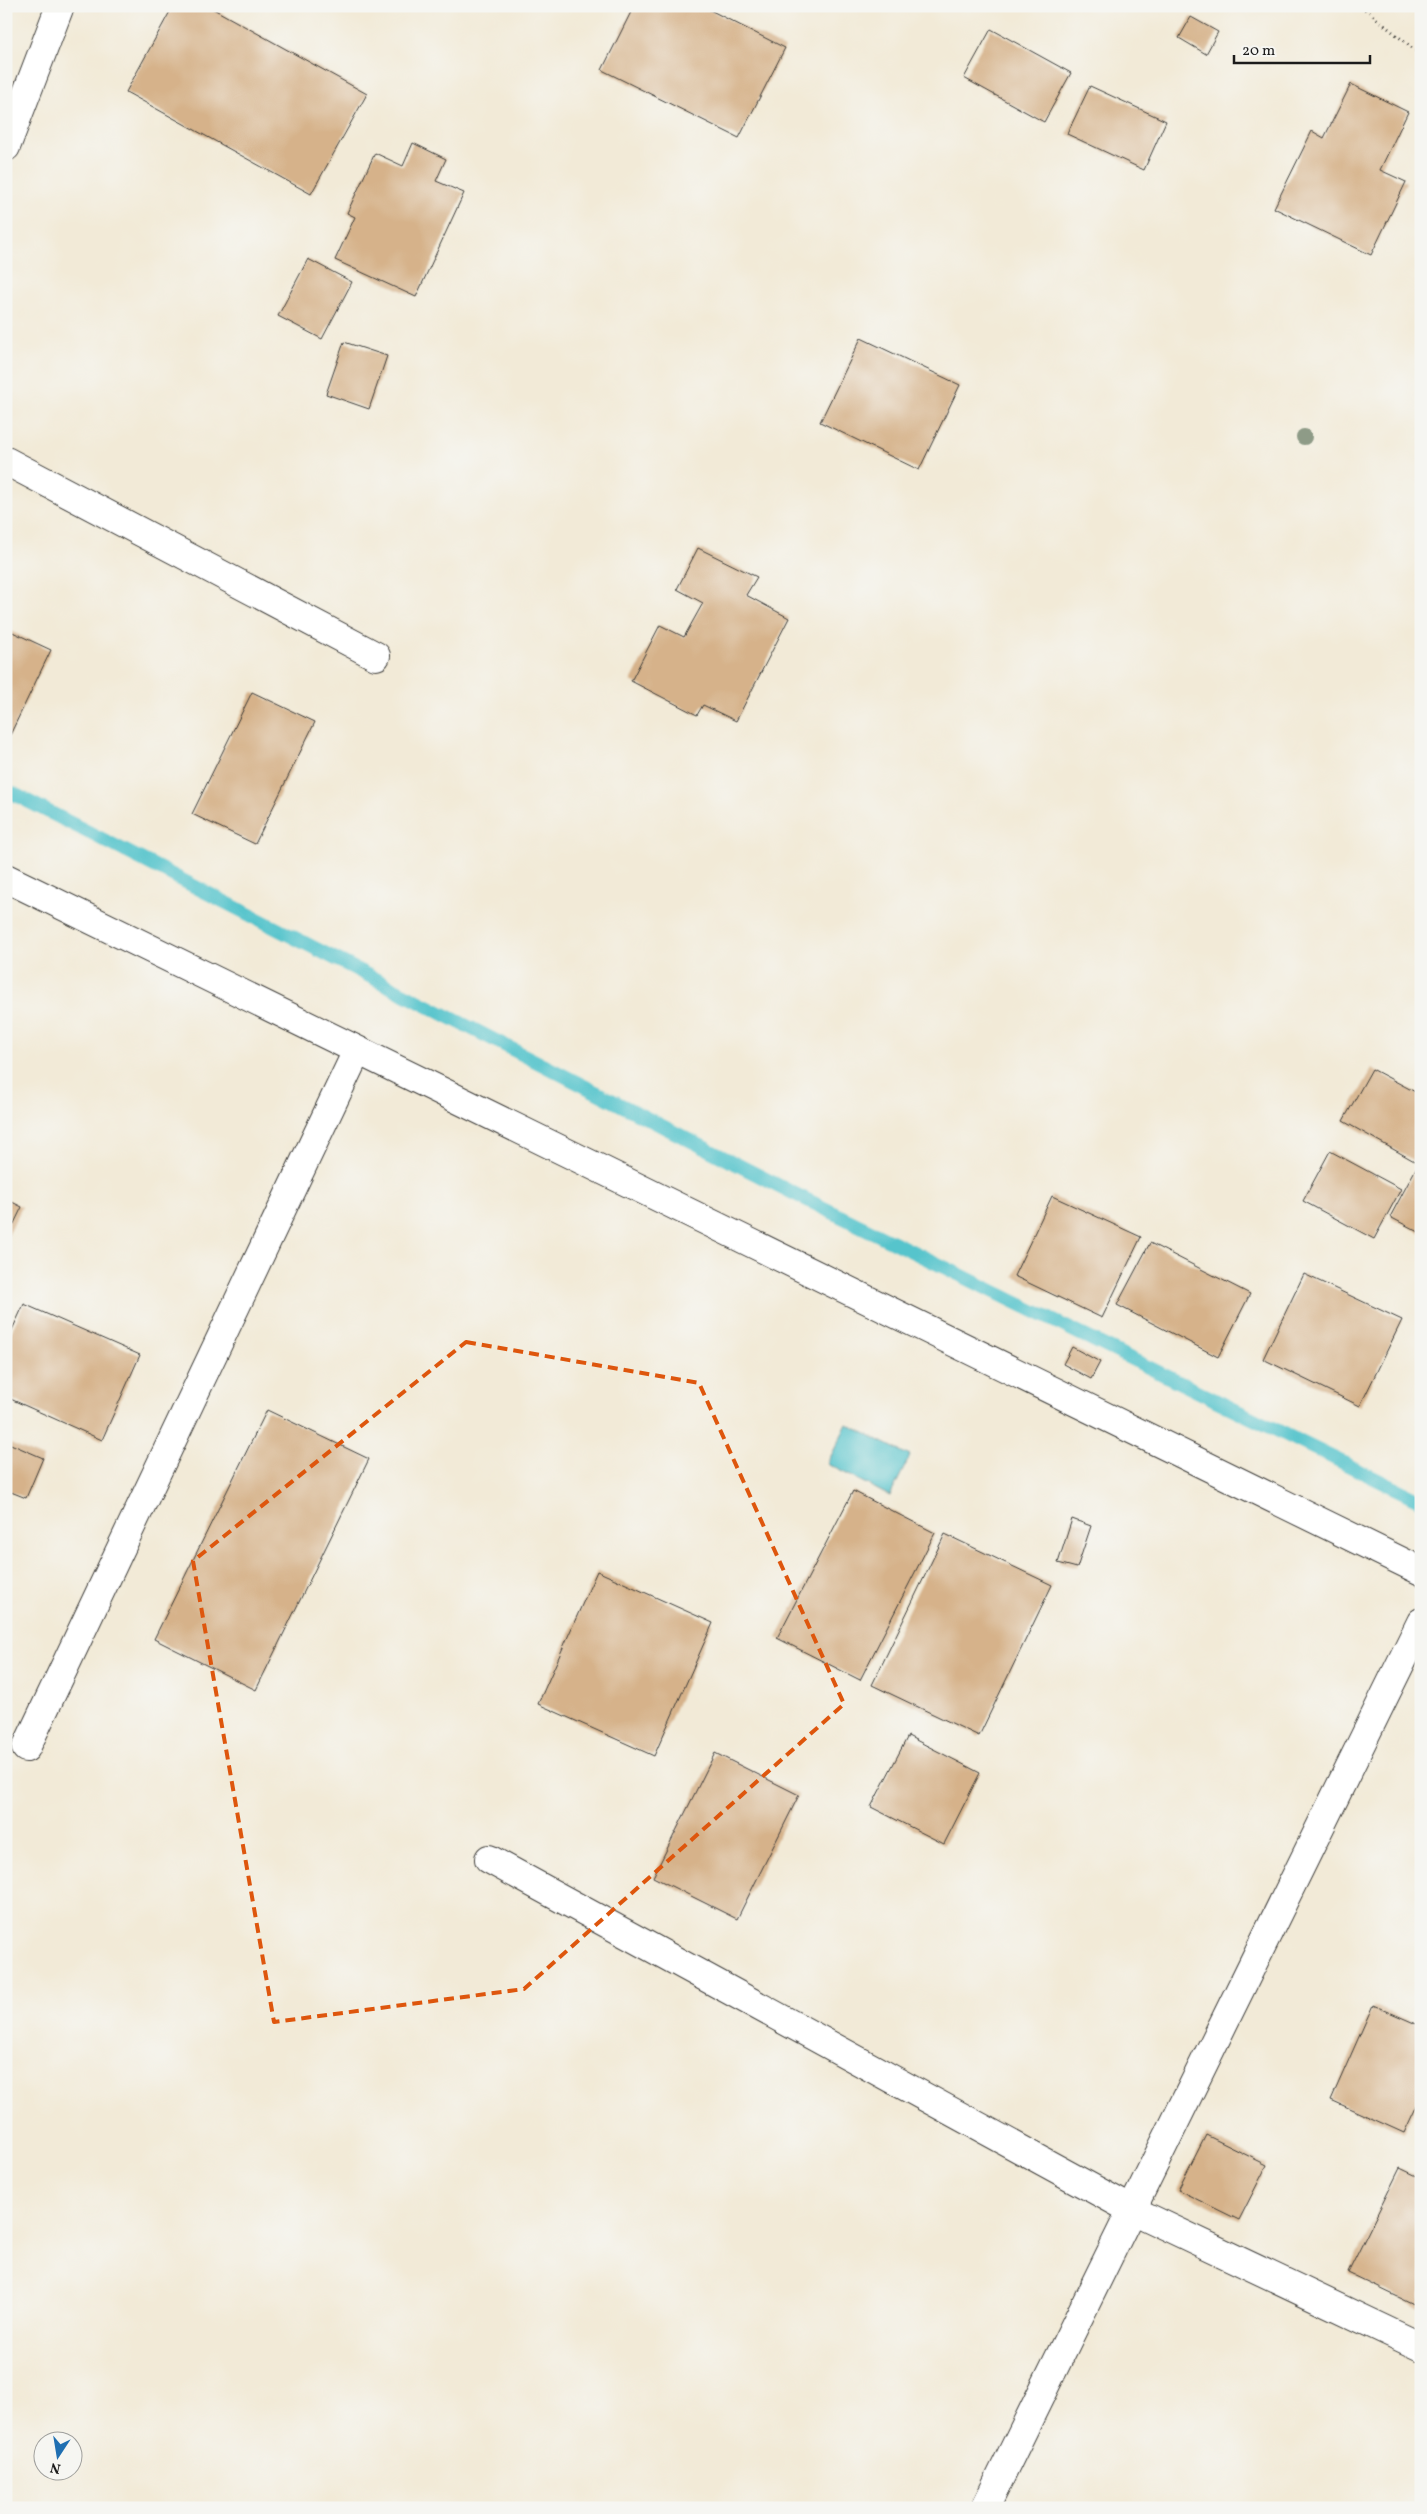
<svg xmlns="http://www.w3.org/2000/svg" width="1427" height="2514" viewBox="0 0 1427 2514" font-family="Vollkorn,serif">
<style>
.water{fill:#57c4cc;stroke:#3a7074}
.lines{fill:none;stroke-linecap:round;stroke-linejoin:round}
.stream{stroke:#57c4cc;stroke-width:14}
.building{fill:#d6b28a}
.minor-casing{stroke:#3c3b38;stroke-width:30}
.path{stroke:#3c3b38;stroke-width:3;stroke-dasharray:1 4;stroke-linecap:butt}
.minor{stroke:#fff;stroke-width:28}
.tree{fill:#8e9b87}
.marked{fill:none;stroke:#de560d;stroke-width:4;stroke-dasharray:10 6;stroke-linejoin:round}
</style>
<rect width="100%" height="100%" fill="#f6f6f2"/>
<filter id="ink" filterUnits="userSpaceOnUse"><feTurbulence type="fractalNoise" baseFrequency=".02" numOctaves="2"/><feDisplacementMap in="SourceGraphic" scale="10" xChannelSelector="R" yChannelSelector="G"/><feConvolveMatrix kernelMatrix="1 2 1 2 8 2 1 2 1" color-interpolation-filters="sRGB"/></filter>
<filter id="wash" filterUnits="userSpaceOnUse"><feTurbulence type="fractalNoise" baseFrequency=".0096" numOctaves="4" result="noise"/><feDisplacementMap in="SourceGraphic" scale="20" xChannelSelector="R" yChannelSelector="G"/><feGaussianBlur stdDeviation="1.12" result="paint"/><feColorMatrix in="noise" values="0 0 0 0 0 0 0 0 0 0 0 0 0 0 0 0 0 1.4 0 .05"/><feComposite in="paint" operator="in"/></filter>
<g filter="url(#wash)">
<rect width="100%" height="100%" fill="#f2ead7"/>
<!-- water -->
<path class="water" d="M847,1424L910,1456L890,1496L827,1464Z"/>
<g class="lines">
<!-- stream -->
<path class="stream" d="M6,790L793,1193L1421,1501"/>
</g>
<g id="blocks">
<!-- building -->
<g class="building">
<path d="M173,6H208L367,94L311,194L126,92Z"/>
<path d="M634,6H702L785,48L739,138L602,70Z"/>
<path d="M1191,17L1218,32L1206,54L1179,38Z"/>
<path d="M991,29L1071,73L1044,122L964,78Z"/>
<path d="M1351,84L1408,112L1380,170L1406,182L1371,255L1274,208L1312,131L1324,138Z"/>
<path d="M1090,86L1166,121L1144,170L1067,134Z"/>
<path d="M413,143L446,159L436,181L464,193L416,297L335,260L355,217L347,213L375,153L403,166Z"/>
<path d="M308,259L352,282L322,339L278,316Z"/>
<path d="M861,338L960,385L919,470L820,422Z"/>
<path d="M344,342L387,356L369,409L326,394Z"/>
<path d="M698,548L757,577L746,595L789,618L736,721L703,705L697,715L631,681L660,625L684,637L703,603L677,589Z"/>
<path d="M6,629L51,650L10,735L6,733Z"/>
<path d="M252,692L315,722L255,844L192,814Z"/>
<path d="M1372,1069L1421,1095V1153L1416,1162L1343,1121Z"/>
<path d="M1330,1151L1401,1189L1374,1239L1303,1201Z"/>
<path d="M1421,1159V1233L1390,1217Z"/>
<path d="M1052,1196L1141,1237L1102,1318L1014,1276Z"/>
<path d="M6,1199L22,1207L6,1240Z"/>
<path d="M1150,1243L1250,1294L1218,1357L1117,1305Z"/>
<path d="M1304,1274L1402,1320L1360,1406L1263,1359Z"/>
<path d="M24,1304L140,1355L102,1440L6,1397V1343Z"/>
<path d="M1072,1347L1100,1362L1091,1379L1063,1364Z"/>
<path d="M267,1410L369,1459L256,1690L154,1639Z"/>
<path d="M6,1442L43,1458L26,1498L6,1490Z"/>
<path d="M853,1491L935,1533L860,1680L777,1638Z"/>
<path d="M1072,1519L1091,1526L1077,1568L1058,1563Z"/>
<path d="M945,1534L1052,1585L979,1736L872,1685Z"/>
<path d="M597,1571L713,1623L654,1756L538,1704Z"/>
<path d="M908,1736L980,1773L944,1844L871,1807Z"/>
<path d="M715,1753L799,1795L737,1919L653,1877Z"/>
<path d="M1373,2005L1421,2026V2097L1404,2133L1331,2100Z"/>
<path d="M1206,2135L1267,2165L1239,2220L1178,2190Z"/>
<path d="M1400,2168L1421,2178V2308L1348,2273Z"/>
</g>
</g>
</g>
<g filter="url(#ink)">
<use href="#blocks" fill-opacity="0" stroke="#3c3b38" stroke-width="1"/>
<g class="lines">
<!-- minor casing -->
<g class="minor-casing">
<g id="minor">
<path d="M6,147L60,6"/>
<path d="M6,461L376,656"/>
<path d="M6,878L1421,1571"/>
<path d="M26,1748L357,1051"/>
<path d="M489,1859L1132,2210L1421,2347"/>
<path d="M985,2508L1421,1622"/>
</g>
</g>
<!-- path -->
<path class="path" d="M1361,6L1421,55"/>
<!-- minor -->
<use href="#minor" class="minor"/>
</g>
<!-- trees -->
<circle class="tree" cx="1304" cy="437" r="8"/>
</g>
<!-- marked area -->
<path class="marked" d="M466,1342L699,1383L844,1704L524,1989L274,2022L193,1561Z"/>
<!-- margin -->
<rect width="1427" height="2514" fill="none" stroke="#f6f6f2" stroke-width="25"/>
<!-- north arrow -->
<g transform="translate(58 2456) rotate(192)"><circle r="24" fill="#f6f6f2" stroke="#9f9f9c"/>
<path d="M0-4L9 19L0 12L-9 19Z" fill="#1f6fb2"/>
<text y="-8" font-size="14" font-weight="bold" text-anchor="middle" fill="#1c1c1c">N</text>
</g>
<!-- scale -->
<path d="M1234 55v8h136v-8" fill="none" stroke="#1c1c1c" stroke-width="2.5"/>
<text x="1242" y="55" font-size="15" fill="#1c1c1c" stroke="#f6f6f2" stroke-width="4" paint-order="stroke">20 m</text>
</svg>
